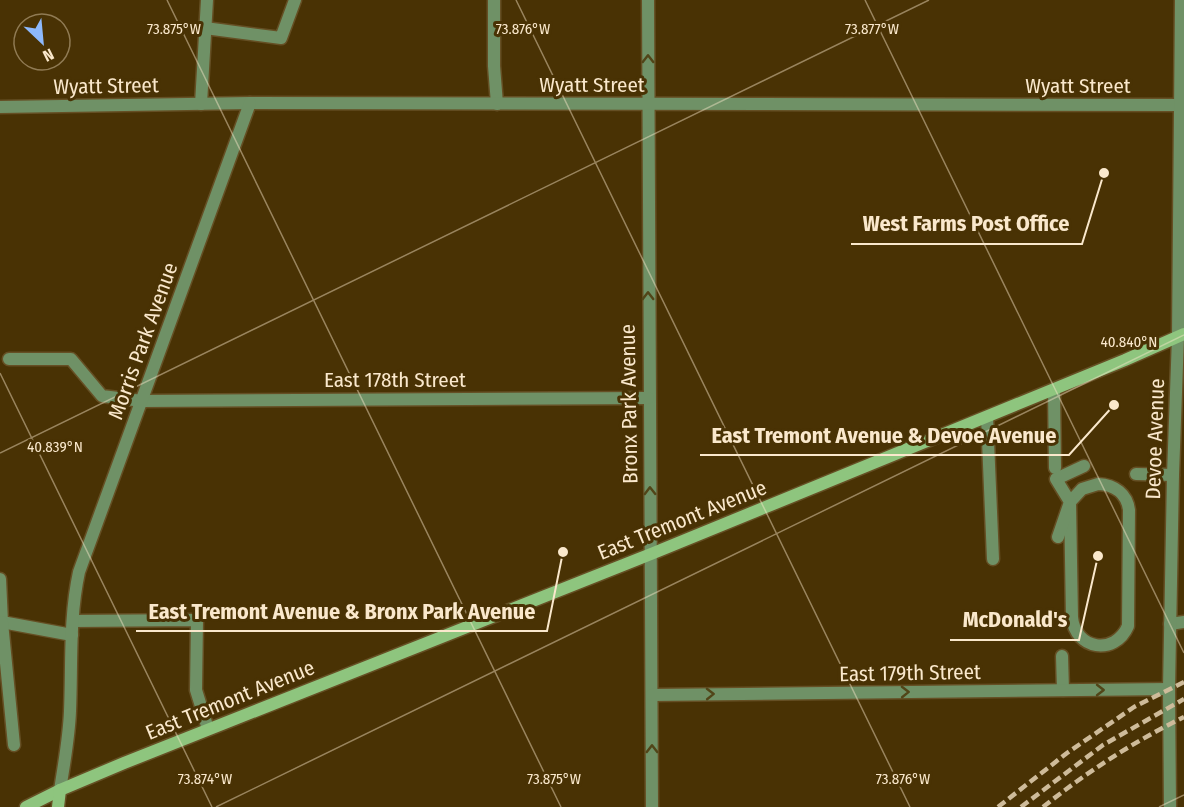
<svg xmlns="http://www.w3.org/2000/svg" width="1184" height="807" viewBox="0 0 1184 807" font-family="'Fira Sans Condensed',sans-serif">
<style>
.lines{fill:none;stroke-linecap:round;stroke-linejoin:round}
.lane-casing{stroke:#654f24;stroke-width:15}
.street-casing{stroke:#654f24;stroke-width:15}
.secondary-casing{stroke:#654f24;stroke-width:15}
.lane{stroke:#6f9166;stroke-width:12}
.street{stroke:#6f9166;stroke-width:12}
.secondary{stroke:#8ec57e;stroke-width:12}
.rail{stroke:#cebb9a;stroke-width:4.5;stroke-dasharray:9 4.5;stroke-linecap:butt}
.oneway{stroke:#514518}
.ticks{fill:none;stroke:#fae8cc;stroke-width:1.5;stroke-opacity:0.45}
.labels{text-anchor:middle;stroke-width:6;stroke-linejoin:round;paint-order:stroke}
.street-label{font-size:21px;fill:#fae8cc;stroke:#493204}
.ticks-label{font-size:15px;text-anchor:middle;fill:#fae8cc;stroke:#493204;stroke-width:6;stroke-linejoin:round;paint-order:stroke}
.leader{fill:none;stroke:#fae8cc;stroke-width:2}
.callout-dot{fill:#fae8cc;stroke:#493204;stroke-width:2}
.callout-label{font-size:22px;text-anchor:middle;font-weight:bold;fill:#fae8cc;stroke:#493204;stroke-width:6;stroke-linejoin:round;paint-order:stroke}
</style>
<rect width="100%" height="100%" fill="#493204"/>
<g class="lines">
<!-- lane casing -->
<g class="lane-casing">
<g id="lane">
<path d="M494,0V66L497,104"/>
<path d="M205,28L281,38L295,0"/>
<path d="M201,104L207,0"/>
<path d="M9,359H71L102,396L142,401"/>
<path d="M1054,390L1055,468"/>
<path d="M987,417L993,559"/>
<path d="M1136,474L1173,475"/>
<path d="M1098,484C1115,485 1127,494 1129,510L1128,626C1115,656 1075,650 1072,617L1070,502L1082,489Z"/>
<path d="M1058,537L1070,502L1056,479L1084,466"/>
<path d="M0,579L2,622L72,635"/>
<path d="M73,621L197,620L196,690L208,729"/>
<path d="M2,622L14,745"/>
<path d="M1170,624L1184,622"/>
<path d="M1062,656L1063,690"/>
</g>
</g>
<!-- street casing -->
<g class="street-casing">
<g id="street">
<path d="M648,0L652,807"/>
<path d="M0,107L250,103L1184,105"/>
<path d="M142,401L648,398"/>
<path d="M652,695L1169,689"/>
<path d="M60,790C64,764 69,738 70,711C72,665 69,618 79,572L250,103"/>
<path d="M1170,807L1169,689L1173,475L1178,337L1181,0"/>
</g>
</g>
<!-- secondary casing -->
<g class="secondary-casing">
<g id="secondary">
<path d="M26,807L60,790L124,763L651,554L1125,360L1184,334"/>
<path d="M58,807L60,790"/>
</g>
</g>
<!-- lane -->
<use href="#lane" class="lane"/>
<!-- street -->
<use href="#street" class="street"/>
<!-- secondary -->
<use href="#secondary" class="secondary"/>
<!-- rail -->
<g class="rail">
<path d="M998,807L1067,753L1134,707L1184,682"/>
<path d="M1021,807L1103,745L1184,699"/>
<path d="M1043,807C1087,772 1133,742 1184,717"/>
</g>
</g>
<!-- one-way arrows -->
<defs><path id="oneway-chevron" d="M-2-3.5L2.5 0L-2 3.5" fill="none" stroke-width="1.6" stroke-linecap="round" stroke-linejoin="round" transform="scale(1.5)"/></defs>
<g class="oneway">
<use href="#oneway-chevron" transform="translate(648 59) rotate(-90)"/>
<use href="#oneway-chevron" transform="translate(648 296) rotate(-90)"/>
<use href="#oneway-chevron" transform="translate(650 491) rotate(-91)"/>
<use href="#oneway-chevron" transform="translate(1100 690)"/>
<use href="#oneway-chevron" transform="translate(905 692) rotate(-1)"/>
<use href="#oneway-chevron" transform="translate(710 694) rotate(-1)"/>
<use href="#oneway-chevron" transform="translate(652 749) rotate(-90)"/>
</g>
<!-- ticks -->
<path class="ticks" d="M167,0L561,807M516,0L910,807M865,0L1184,653M0,373L212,807M0,453L929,0M216,807L1184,335M1159,807L1184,795"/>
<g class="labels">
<!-- street labels -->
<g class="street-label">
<text x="592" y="92">Wyatt Street</text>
<text transform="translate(106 86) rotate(-1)" y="7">Wyatt Street</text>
<text x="1078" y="93">Wyatt Street</text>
<text transform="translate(143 341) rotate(-70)" y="7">Morris Park Avenue</text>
<text x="395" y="387">East 178th Street</text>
<text transform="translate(629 404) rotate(-91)" y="7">Bronx Park Avenue</text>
<text transform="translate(1155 439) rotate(-88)" y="7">Devoe Avenue</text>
<text transform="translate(682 520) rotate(-22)" y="7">East Tremont Avenue</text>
<text transform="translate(910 673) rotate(-1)" y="7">East 179th Street</text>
<text transform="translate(230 700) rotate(-22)" y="7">East Tremont Avenue</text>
</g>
</g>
<g class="ticks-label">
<text x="872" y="34">73.877°W</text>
<text x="174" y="34">73.875°W</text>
<text x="523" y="34">73.876°W</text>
<text x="1129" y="347">40.840°N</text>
<text x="55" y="452">40.839°N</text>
<text x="205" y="784">73.874°W</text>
<text x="554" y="784">73.875°W</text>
<text x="903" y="784">73.876°W</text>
</g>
<!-- callouts -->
<path class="leader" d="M1104 173L1082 244H851M1114 405L1069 455H700M563 552L547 631H136M1098 556L1079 640H950"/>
<g class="callout-dot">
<circle cx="1104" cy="173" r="6"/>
<circle cx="1114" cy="405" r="6"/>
<circle cx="563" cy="552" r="6"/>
<circle cx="1098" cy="556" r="6"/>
</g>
<g class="callout-label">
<text x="966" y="231">West Farms Post Office</text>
<text x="884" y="443">East Tremont Avenue &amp; Devoe Avenue</text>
<text x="342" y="619">East Tremont Avenue &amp; Bronx Park Avenue</text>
<text x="1015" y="627">McDonald's</text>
</g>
<!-- north arrow -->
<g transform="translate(42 42) rotate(154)"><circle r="28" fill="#493204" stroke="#907b54" stroke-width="1.5"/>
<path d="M0-4.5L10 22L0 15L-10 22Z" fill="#8db9fc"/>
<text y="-9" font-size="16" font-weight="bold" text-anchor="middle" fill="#fae8cc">N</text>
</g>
</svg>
